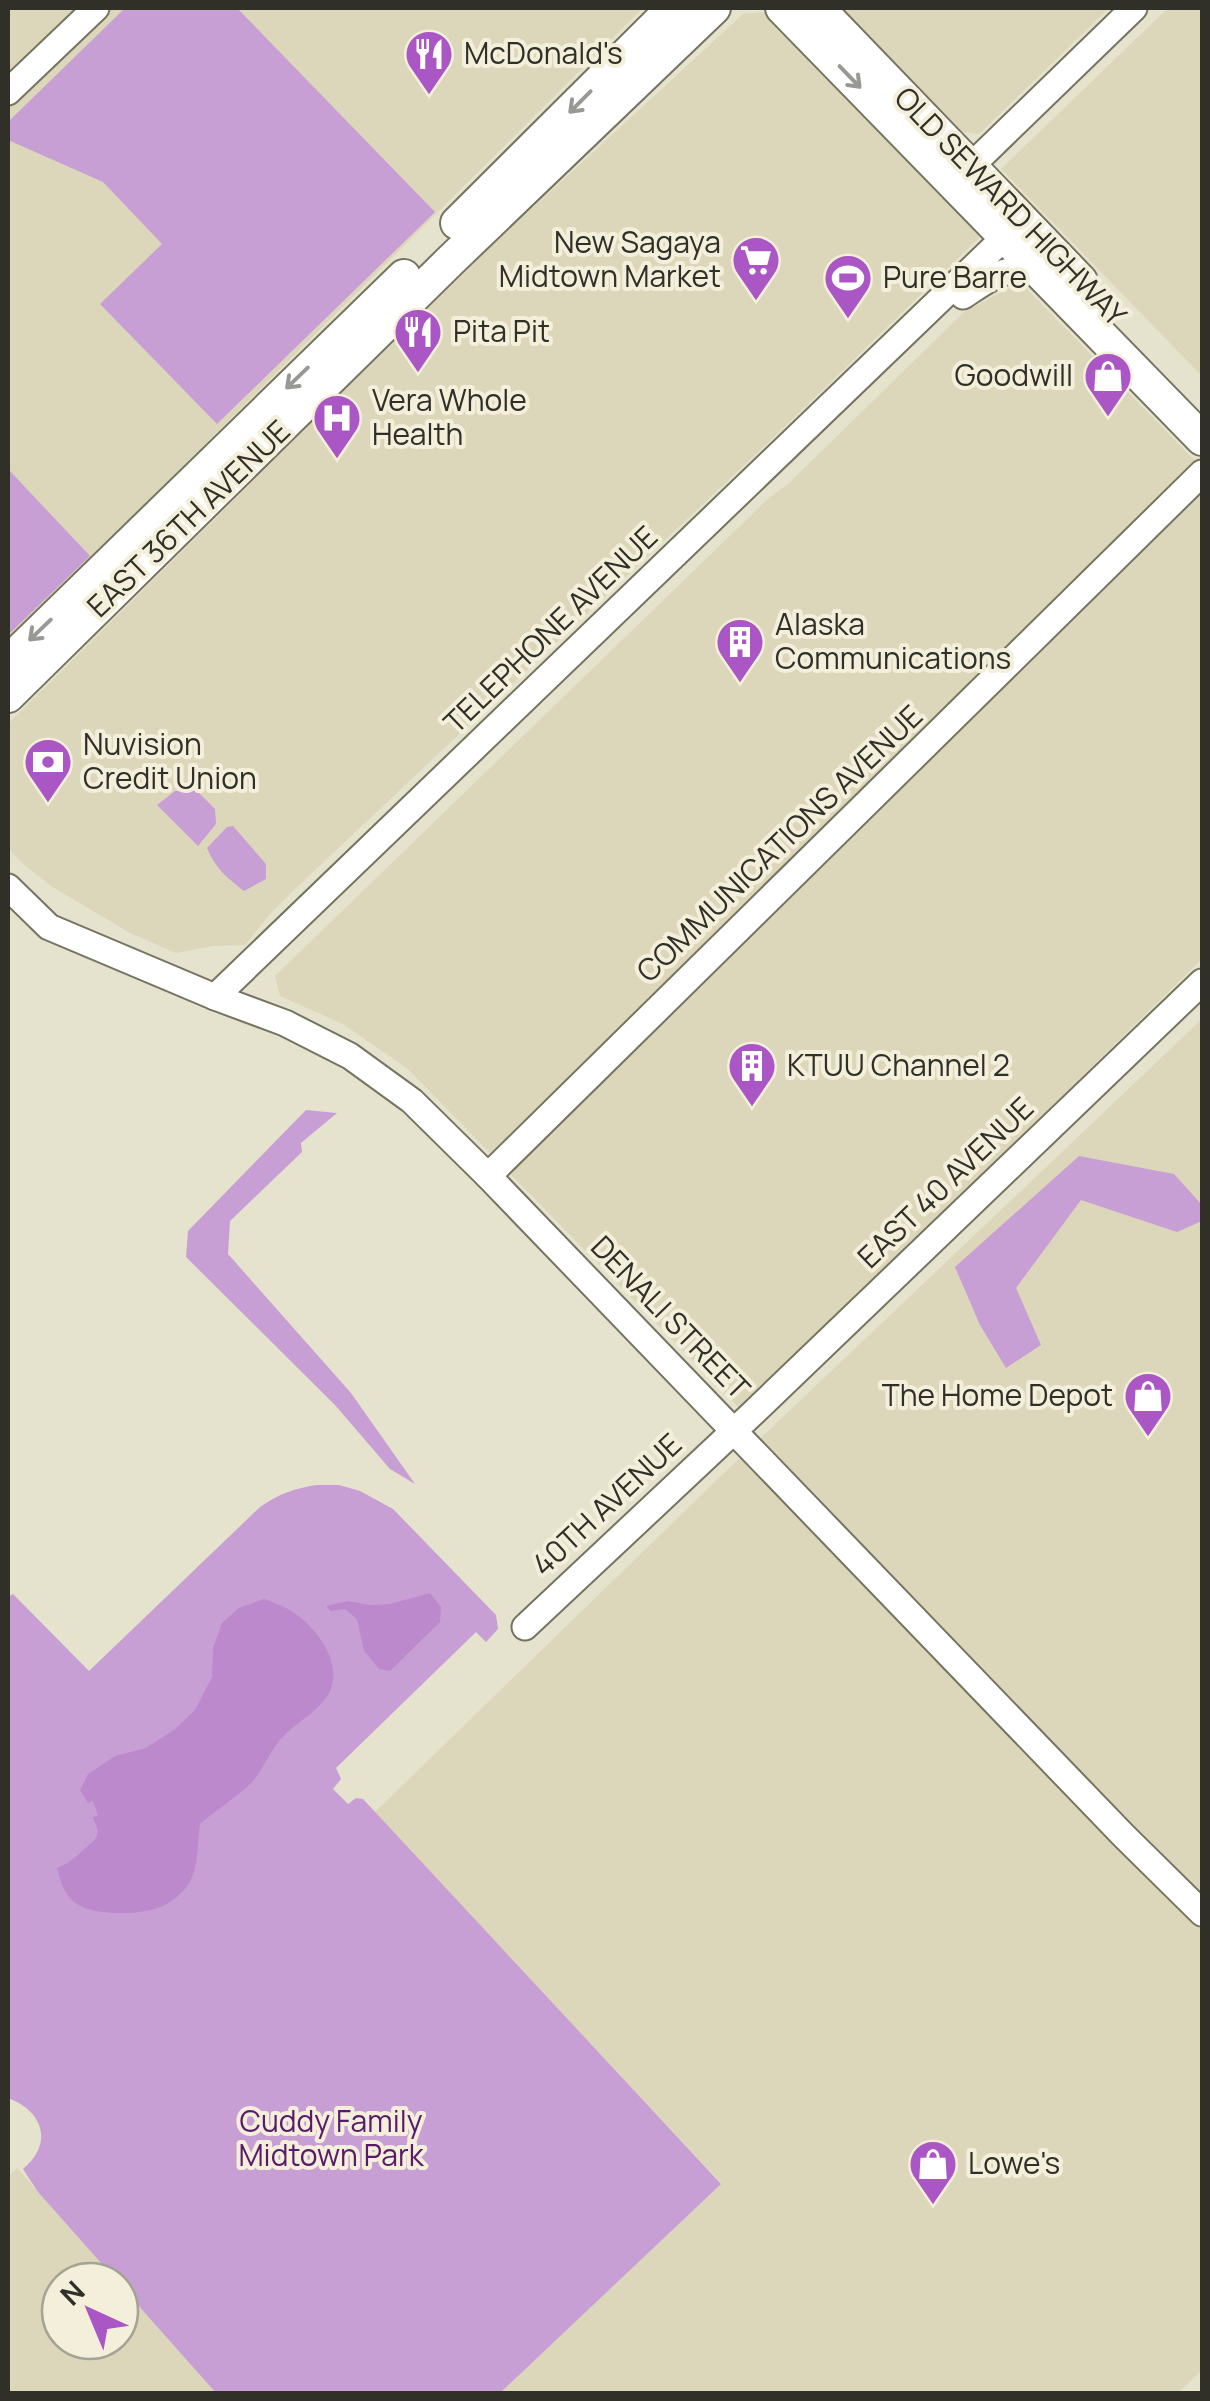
<svg xmlns="http://www.w3.org/2000/svg" width="1210" height="2401" viewBox="0 0 1210 2401" font-family="Manrope,sans-serif">
<style>
.built{fill:#dcd7bb}
.green{fill:#c79fd4}
.water{fill:#bc89cd}
.lines{fill:none;stroke-linecap:round;stroke-linejoin:round}
.minor-casing{stroke:#767360;stroke-width:29}
.major-casing{stroke:#767360;stroke-width:36}
.minor{stroke:#fff;stroke-width:25}
.major{stroke:#fff;stroke-width:32}
.oneway{stroke:#989894}
.labels{text-anchor:middle;stroke-width:8;stroke-linejoin:round;paint-order:stroke}
.poi-label{font-size:30px;fill:#313028;stroke:#f3efda;text-anchor:start}
.street-label{font-size:30px;fill:#313028;stroke:#f3efda}
.park-label{font-size:30px;fill:#591a6c;stroke:#f3efda}
</style>
<rect width="100%" height="100%" fill="#e5e2cd"/>
<!-- built -->
<g class="built">
<path d="M8,8H643L8,640Z"/>
<path d="M834,8H1109L979,134L963,132Z"/>
<path d="M1168,8H1202V376L1001,169Z"/>
<path d="M764,12L982,235L773,438L295,889L270,914L245,945L213,946L176,953L130,933L51,886L21,862L8,848V724L473,263L743,14Z"/>
<path d="M1020,282L1202,468V959L902,1252L739,1408L408,1069L343,1024L280,996L275,976L770,497L788,484L964,312Z"/>
<path d="M1202,1019V2370L1178,2393H500L721,2183L374,1813L725,1472Z"/>
<path d="M17,2168L117,2281H60V2341H120V2285L216,2393H8V2177Z"/>
</g>
<!-- green -->
<g class="green">
<path d="M125,8H237L435,212L217,424L100,304L162,244L103,182L8,140V122Z"/>
<path d="M8,469L90,556L8,635Z"/>
<path d="M175,791H197L215,809L216,824L198,846L157,805Z"/>
<path d="M233,826L266,864V879L244,891C227,878 215,868 207,848L227,827Z"/>
<path d="M306,1110L337,1113L301,1143L302,1152L230,1221L228,1254L351,1393L415,1484L390,1469L335,1405L186,1257L188,1231Z"/>
<path d="M1079,1156L1174,1174L1202,1205V1221L1177,1232L1081,1200L1016,1288L1041,1345L1006,1368L980,1325L955,1267Z"/>
<path d="M317,1485H339L360,1491L393,1509L496,1615L498,1629L486,1642L476,1632L336,1768L341,1779L333,1789L348,1804L356,1798L363,1799L721,2184L500,2393H216L120,2285V2281H117L38,2192L23,2169C54,2143 43,2111 8,2098V1593L10,1596L13,1594L89,1671L260,1507C279,1494 295,1488 317,1485Z"/>
</g>
<!-- water -->
<g class="water">
<path d="M430,1593L441,1607L440,1622L390,1671L379,1669L364,1651L357,1619L345,1609L331,1611L326,1606L348,1601L370,1605L390,1604Z"/>
<path d="M264,1599C271,1602 279,1604 286,1608C312,1621 344,1661 330,1691C320,1712 294,1723 280,1740C268,1754 262,1773 249,1785C234,1799 216,1810 200,1824C197,1843 199,1869 188,1885C183,1892 173,1901 165,1905C144,1916 93,1917 74,1902C64,1893 60,1881 57,1868C67,1864 72,1860 80,1853C93,1840 105,1838 92,1817L98,1816L93,1801L88,1803L80,1790L88,1774L115,1756L146,1748L175,1729L195,1710L212,1677L213,1648L222,1623L239,1608Z"/>
</g>
<g class="lines">
<!-- minor casing -->
<g class="minor-casing">
<g id="minor">
<path d="M8,92L96,8"/>
<path d="M971,166L1134,8"/>
<path d="M963,296C992,277 1007,263 1043,273"/>
<path d="M8,887L49,927L215,997L285,1023L350,1056L412,1101L488,1176L1123,1835L1202,1913"/>
<path d="M215,997L1005,237"/>
<path d="M488,1176L1202,473"/>
<path d="M525,1627L752,1414L1202,982"/>
</g>
</g>
<!-- major casing -->
<g class="major-casing">
<g id="major">
<path d="M782,8L1202,439"/>
<path d="M818,8L1081,281"/>
<path d="M457,223L673,8"/>
<path d="M8,662L404,276"/>
<path d="M8,696L449,262L714,8"/>
</g>
</g>
<!-- minor -->
<use href="#minor" class="minor"/>
<!-- major -->
<use href="#major" class="major"/>
</g>
<!-- one-way arrows -->
<defs><path id="oneway-shaft" d="M-6 0H5M1.5-3L5.5 0L1.5 3" fill="none" stroke-width="1.6" stroke-linecap="round" stroke-linejoin="round" transform="scale(2.5)"/></defs>
<g class="oneway">
<use href="#oneway-shaft" transform="translate(850 77) rotate(46)"/>
<use href="#oneway-shaft" transform="translate(580 102) rotate(135)"/>
<use href="#oneway-shaft" transform="translate(297 378) rotate(136)"/>
<use href="#oneway-shaft" transform="translate(40 630) rotate(136)"/>
</g>
<!-- icons -->
<defs>
<g id="restaurant-pin" transform="scale(2.5)"><path d="M0 17L-7.5 6A9.5 9.5 0 1 1 7.5 6Z" fill="#aa56c5" stroke="#f3efda"/><path d="M-5-6h1v4h1v-4h1v4h1v-4h1v5L-1.5 .5V6h-2V.5L-5-1ZM5-6V6H3V1.5H1.5Q1.5-4 5-6Z" fill="#fff"/></g>
<g id="supermarket-pin" transform="scale(2.5)"><path d="M0 17L-7.5 6A9.5 9.5 0 1 1 7.5 6Z" fill="#aa56c5" stroke="#f3efda"/><path d="M-6-5.5h2.5l.6 2H6L4.5 2H-2.5L-4.4-4H-6ZM-1.5 3.2a1.3 1.3 0 1 0 .1 0ZM3 3.2a1.3 1.3 0 1 0 .1 0Z" fill="#fff"/></g>
<g id="stadium-pin" transform="scale(2.5)"><path d="M0 17L-7.5 6A9.5 9.5 0 1 1 7.5 6Z" fill="#aa56c5" stroke="#f3efda"/><path d="M0-5a6.5 5 0 1 0 0 10a6.5 5 0 1 0 0-10ZM-3.5-1.8h7v3.6h-7Z" fill="#fff"/></g>
<g id="shop-pin" transform="scale(2.5)"><path d="M0 17L-7.5 6A9.5 9.5 0 1 1 7.5 6Z" fill="#aa56c5" stroke="#f3efda"/><path d="M-5-2.5h2.3a2.7 3.5 0 0 1 5.4 0H5L5.5 6h-11ZM-1.5-2.5h3a1.5 2.3 0 0 0-3 0Z" fill="#fff"/></g>
<g id="hospital-pin" transform="scale(2.5)"><path d="M0 17L-7.5 6A9.5 9.5 0 1 1 7.5 6Z" fill="#aa56c5" stroke="#f3efda"/><path d="M-5-5h3v3.5h4V-5h3V5h-3V1.5h-4V5h-3Z" fill="#fff"/></g>
<g id="building-pin" transform="scale(2.5)"><path d="M0 17L-7.5 6A9.5 9.5 0 1 1 7.5 6Z" fill="#aa56c5" stroke="#f3efda"/><path d="M-4-6H4V6H1V3H-1V6H-4ZM-2.5-4.3h1.7v1.8h-1.7ZM.8-4.3h1.7v1.8H.8ZM-2.5-1h1.7V.8h-1.7ZM.8-1h1.7V.8H.8Z" fill="#fff"/></g>
<g id="bank-pin" transform="scale(2.5)"><path d="M0 17L-7.5 6A9.5 9.5 0 1 1 7.5 6Z" fill="#aa56c5" stroke="#f3efda"/><path d="M-6-4H6V4H-6ZM0-2.3a2.3 2.3 0 1 0 0 4.6a2.3 2.3 0 1 0 0-4.6Z" fill="#fff"/></g>
</defs>
<g fill-rule="evenodd">
<use href="#restaurant-pin" x="429" y="54"/>
<use href="#supermarket-pin" x="756" y="260"/>
<use href="#stadium-pin" x="848" y="278"/>
<use href="#restaurant-pin" x="418" y="332"/>
<use href="#shop-pin" x="1108" y="376"/>
<use href="#hospital-pin" x="337" y="418"/>
<use href="#building-pin" x="740" y="642"/>
<use href="#bank-pin" x="48" y="762"/>
<use href="#building-pin" x="752" y="1066"/>
<use href="#shop-pin" x="1148" y="1396"/>
<use href="#shop-pin" x="933" y="2164"/>
</g>
<g class="labels">
<!-- poi labels -->
<g class="poi-label">
<text x="464" y="64">McDonald's</text>
<text x="721" y="253" text-anchor="end">New Sagaya<tspan x="721" dy="34">Midtown Market</tspan></text>
<text x="883" y="288">Pure Barre</text>
<text x="453" y="342">Pita Pit</text>
<text x="1073" y="386" text-anchor="end">Goodwill</text>
<text x="372" y="411">Vera Whole<tspan x="372" dy="34">Health</tspan></text>
<text x="775" y="635">Alaska<tspan x="775" dy="34">Communications</tspan></text>
<text x="83" y="755">Nuvision<tspan x="83" dy="34">Credit Union</tspan></text>
<text x="787" y="1076">KTUU Channel 2</text>
<text x="1113" y="1406" text-anchor="end">The Home Depot</text>
<text x="968" y="2174">Lowe's</text>
</g>
<!-- street labels -->
<g class="street-label">
<text transform="translate(1010 207) rotate(46)" y="10">OLD SEWARD HIGHWAY</text>
<text transform="translate(189 519) rotate(-44)" y="10">EAST 36TH AVENUE</text>
<text transform="translate(551 630) rotate(-44)" y="10">TELEPHONE AVENUE</text>
<text transform="translate(780 844) rotate(-44)" y="10">COMMUNICATIONS AVENUE</text>
<text transform="translate(946 1183) rotate(-44)" y="10">EAST 40 AVENUE</text>
<text transform="translate(670 1318) rotate(46)" y="10">DENALI STREET</text>
<text transform="translate(607 1505) rotate(-43)" y="10">40TH AVENUE</text>
</g>
<!-- park labels -->
<g class="park-label">
<text x="331" y="2132">Cuddy Family<tspan x="331" dy="34">Midtown Park</tspan></text>
</g>
</g>
<!-- border -->
<rect width="1210" height="2401" fill="none" stroke="#313028" stroke-width="20"/>
<!-- north arrow -->
<g transform="translate(90 2311) rotate(316)"><circle r="48" fill="#f3efda" stroke="#a5a393" stroke-width="2.5"/>
<path d="M0-8L18 38L0 25L-18 38Z" fill="#aa56c5"/>
<text y="-15" font-size="28" font-weight="bold" text-anchor="middle" fill="#313028">N</text>
</g>
</svg>
